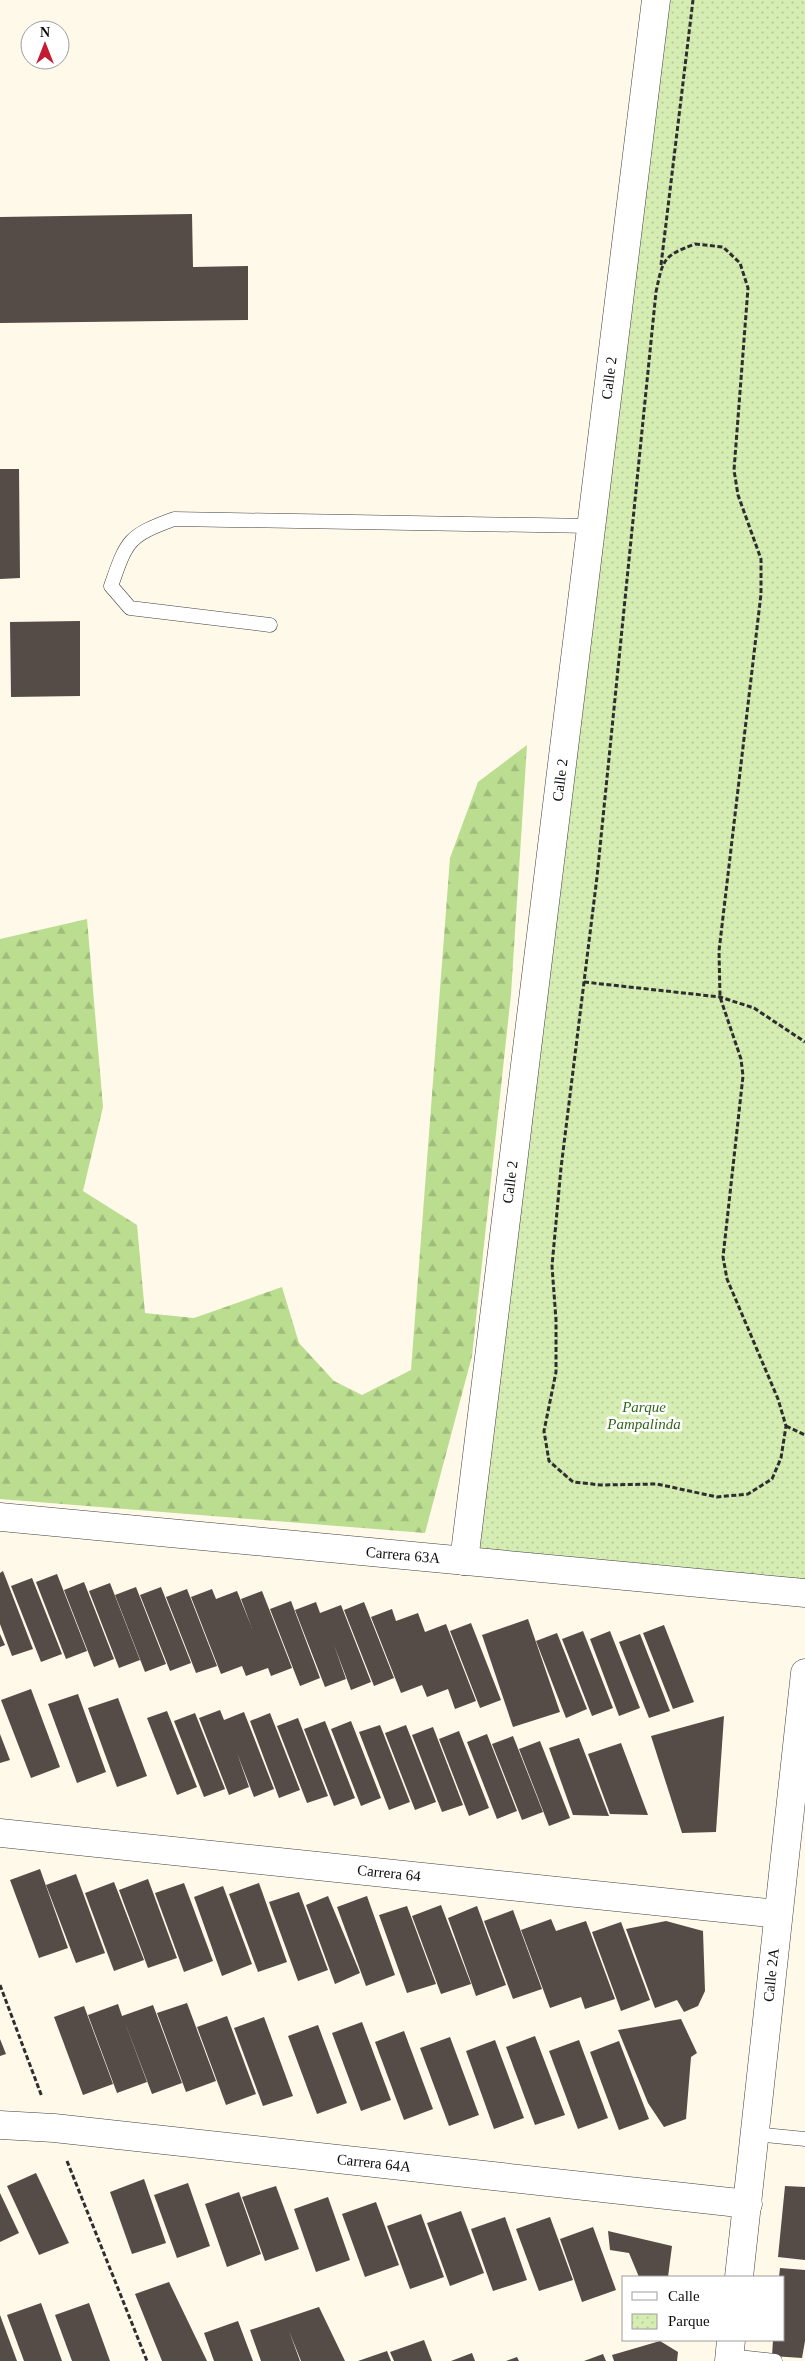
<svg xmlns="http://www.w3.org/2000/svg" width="805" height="2361" viewBox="0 0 805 2361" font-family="'Times New Roman',serif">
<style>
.forest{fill:url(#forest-firs)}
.park{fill:url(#park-dots)}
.building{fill:#554b47}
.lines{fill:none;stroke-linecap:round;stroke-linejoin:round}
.service-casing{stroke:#3f3f3f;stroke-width:15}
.minor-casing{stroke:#3f3f3f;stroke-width:29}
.path{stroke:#2e2e2e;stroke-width:3;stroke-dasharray:5 2.5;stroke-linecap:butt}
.service{stroke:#fff;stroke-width:14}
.minor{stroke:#fff;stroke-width:28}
.labels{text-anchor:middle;stroke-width:5;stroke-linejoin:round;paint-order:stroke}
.street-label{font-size:15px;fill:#0c0c0c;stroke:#fff}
.park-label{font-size:15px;font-style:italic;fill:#306718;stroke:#fff}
</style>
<defs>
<pattern id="forest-firs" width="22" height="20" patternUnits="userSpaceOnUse" patternTransform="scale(1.25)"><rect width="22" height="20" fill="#badd90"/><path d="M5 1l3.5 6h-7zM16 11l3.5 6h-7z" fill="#9fbc7b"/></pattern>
<pattern id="park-dots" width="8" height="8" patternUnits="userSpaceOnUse" patternTransform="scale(1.25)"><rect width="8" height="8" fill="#d5ecb2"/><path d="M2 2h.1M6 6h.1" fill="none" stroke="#b6c998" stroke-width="1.8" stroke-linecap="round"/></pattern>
</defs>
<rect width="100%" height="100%" fill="#fff9ea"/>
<!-- forest -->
<path class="forest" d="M527,745L511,994L472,1356L425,1533L0,1499V939L87,919L103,1107L83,1191L137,1225L145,1313L194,1318L282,1287L299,1343L334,1381L362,1395L411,1370L450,858L478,782Z"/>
<!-- park -->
<path class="park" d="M656,0H805V1593L464,1561Z"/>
<!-- building -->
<g class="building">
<path d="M192,214L193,267L248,266V320L0,323V217Z"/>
<path d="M0,469H19L20,578L0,579Z"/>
<path d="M80,621V696L11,697L10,622Z"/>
<path d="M3,1571L33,1649L12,1656L0,1624V1573Z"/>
<path d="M57,1574L87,1651L66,1659L36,1582Z"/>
<path d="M32,1578L62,1654L41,1662L11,1586Z"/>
<path d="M84,1582L114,1659L94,1667L64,1590Z"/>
<path d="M110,1583L140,1660L119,1668L89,1591Z"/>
<path d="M136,1587L166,1664L145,1672L115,1595Z"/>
<path d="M161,1587L191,1663L170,1671L140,1595Z"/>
<path d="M187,1589L217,1666L196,1673L166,1597Z"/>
<path d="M212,1589L216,1599L237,1591L252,1628L241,1599L262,1591L292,1668L271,1676L268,1668L246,1676L242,1666L221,1674L191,1597Z"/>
<path d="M291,1601L320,1678L300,1686L270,1609Z"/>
<path d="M316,1602L320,1613L341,1605L371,1682L351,1690L334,1645L346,1679L325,1687L295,1610Z"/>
<path d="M364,1602L394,1678L374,1686L344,1610Z"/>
<path d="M392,1609L396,1621L418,1613L425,1632L446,1624L476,1701L455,1709L448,1689L427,1697L422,1685L401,1693L371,1617Z"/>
<path d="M528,1619L560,1712L513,1727L482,1635Z"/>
<path d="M471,1623L501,1700L480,1708L450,1631Z"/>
<path d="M664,1625L694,1702L673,1709L643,1633Z"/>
<path d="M583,1631L613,1708L592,1716L562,1639Z"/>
<path d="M610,1631L640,1708L619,1716L590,1639Z"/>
<path d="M557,1633L587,1709L566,1718L536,1641Z"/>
<path d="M0,1634L5,1645L0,1647Z"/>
<path d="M640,1634L670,1711L649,1718L619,1642Z"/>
<path d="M31,1689L60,1767L31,1778L1,1700Z"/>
<path d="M78,1694L106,1772L77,1783L48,1704Z"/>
<path d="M118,1698L147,1776L117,1787L88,1708Z"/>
<path d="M220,1710L224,1720L244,1712L274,1789L254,1797L237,1753L249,1787L229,1795L199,1718Z"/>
<path d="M167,1711L197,1787L177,1795L147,1718Z"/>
<path d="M195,1713L225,1789L204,1797L174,1721Z"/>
<path d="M270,1713L300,1790L279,1798L250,1721Z"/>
<path d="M724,1716L716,1832L682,1833L651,1736Z"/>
<path d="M298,1718L328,1796L307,1803L277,1726Z"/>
<path d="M325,1721L355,1798L334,1806L304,1729Z"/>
<path d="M351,1721L381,1798L361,1806L331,1729Z"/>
<path d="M380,1725L410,1802L389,1810L359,1732Z"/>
<path d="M406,1725L436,1802L415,1810L385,1733Z"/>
<path d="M433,1727L463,1805L442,1812L412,1735Z"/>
<path d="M459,1731L489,1808L469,1816L439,1739Z"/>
<path d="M0,1734L10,1760L0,1763Z"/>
<path d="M487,1734L517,1811L497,1819L467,1742Z"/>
<path d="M513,1736L543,1812L522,1820L492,1744Z"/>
<path d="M579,1738L609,1816L573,1815L549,1748Z"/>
<path d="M540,1741L570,1818L549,1826L519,1749Z"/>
<path d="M621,1743L648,1815L610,1814L588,1754Z"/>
<path d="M40,1869L68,1948L39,1958L10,1880Z"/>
<path d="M76,1874L105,1953L76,1963L46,1885Z"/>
<path d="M148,1879L177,1958L148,1968L119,1890Z"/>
<path d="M114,1882L144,1960L114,1971L85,1893Z"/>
<path d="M184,1883L213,1961L184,1972L155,1893Z"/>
<path d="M259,1883L287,1962L258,1972L229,1894Z"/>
<path d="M223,1886L252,1964L222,1976L194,1897Z"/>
<path d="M299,1892L328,1970L298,1981L269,1902Z"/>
<path d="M328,1896L360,1973L335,1984L306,1905Z"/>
<path d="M367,1896L395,1975L366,1986L337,1907Z"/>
<path d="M441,1905L471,1984L441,1994L412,1916Z"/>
<path d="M407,1906L436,1984L407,1993L379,1915Z"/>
<path d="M477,1906L506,1985L476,1996L448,1918Z"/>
<path d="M513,1910L542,1989L513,1999L484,1921Z"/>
<path d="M551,1919L556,1931L586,1921L615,1999L585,2009L581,1997L550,2008L521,1930Z"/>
<path d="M666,1921L703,1931L705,1991L698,2006L684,2012L677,2000L655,2008L626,1929Z"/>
<path d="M621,1922L650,2000L621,2011L592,1932Z"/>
<path d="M187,2003L216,2081L186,2092L157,2013Z"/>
<path d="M118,2004L122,2016L153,2005L182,2083L152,2094L124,2020L147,2082L117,2093L88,2015Z"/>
<path d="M84,2006L113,2084L83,2095L54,2017Z"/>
<path d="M227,2016L256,2094L226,2105L197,2027Z"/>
<path d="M264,2017L293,2096L263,2106L234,2028Z"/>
<path d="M681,2019L697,2053L691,2057L686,2119L664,2127L648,2103L618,2030Z"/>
<path d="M362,2022L391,2100L361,2111L332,2033Z"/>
<path d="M318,2025L347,2103L317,2114L288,2036Z"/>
<path d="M404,2031L433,2109L404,2120L375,2042Z"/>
<path d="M535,2036L565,2115L535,2125L506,2047Z"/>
<path d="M450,2037L479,2115L449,2126L420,2048Z"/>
<path d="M0,2039L6,2054L0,2056Z"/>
<path d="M495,2040L524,2118L494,2129L466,2051Z"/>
<path d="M579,2040L608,2118L578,2129L549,2051Z"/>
<path d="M619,2041L649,2119L619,2130L590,2052Z"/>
<path d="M36,2173L69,2243L39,2255L7,2186Z"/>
<path d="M144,2179L166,2243L132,2254L110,2192Z"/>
<path d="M188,2183L210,2246L177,2258L154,2195Z"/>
<path d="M276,2186L299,2249L265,2261L242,2197Z"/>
<path d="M785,2186L805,2187V2260L778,2257Z"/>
<path d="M239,2192L261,2254L227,2267L205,2204Z"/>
<path d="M0,2193L19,2233L0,2242Z"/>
<path d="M328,2197L350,2260L316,2272L294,2209Z"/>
<path d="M376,2202L399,2265L365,2277L342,2214Z"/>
<path d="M461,2211L484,2273L450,2286L427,2223Z"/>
<path d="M421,2214L444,2277L410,2289L387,2226Z"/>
<path d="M505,2217L527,2280L493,2291L471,2229Z"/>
<path d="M550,2217L573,2280L539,2291L516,2229Z"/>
<path d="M593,2227L616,2290L582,2302L560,2239Z"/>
<path d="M608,2231L672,2246L668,2277H639L629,2253L610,2250Z"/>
<path d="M780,2268L805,2270V2341L802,2358L772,2356L773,2340H784V2277H779Z"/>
<path d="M169,2282L207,2361H162L135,2294Z"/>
<path d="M41,2303L62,2361H24L7,2315Z"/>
<path d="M89,2303L110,2361H72L55,2315Z"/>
<path d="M319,2307L345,2361H301L289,2331L300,2361H261L250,2330Z"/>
<path d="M0,2315L17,2361H0Z"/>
<path d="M238,2321L253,2361H214L204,2333Z"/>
<path d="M424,2340L432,2361H394L390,2352Z"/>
<path d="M660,2341L678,2352L677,2361H614L612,2355Z"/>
<path d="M387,2351L391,2361H358Z"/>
<path d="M472,2353L475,2361H451Z"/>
<path d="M603,2354L606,2361H584Z"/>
<path d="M517,2357L519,2361H506Z"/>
</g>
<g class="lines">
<!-- service casing -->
<g class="service-casing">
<g id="service">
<path d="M270,625L130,608L111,586C127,540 128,536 174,519L591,526"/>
<path d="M755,2134L805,2139"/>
<path d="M729,2356L775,2361"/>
</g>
</g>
<!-- minor casing -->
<g class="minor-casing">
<g id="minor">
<path d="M0,1517L805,1593"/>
<path d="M464,1561L656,0"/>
<path d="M0,1833L778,1914"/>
<path d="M0,2125L54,2128L748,2204"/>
<path d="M739,2277L805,1673"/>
<path d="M729,2361L731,2340"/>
</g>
</g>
<!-- path -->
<g class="path">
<path d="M695,244L723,247L740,263L748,288L734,470L738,495L761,559V594L719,951L720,997L741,1059L743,1076L723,1257L727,1279L778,1399L786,1426L781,1458L772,1479L748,1494L717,1497L657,1484L601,1485L573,1482L549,1461L544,1431L556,1372V1320L552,1266L561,1168L597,877L656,292C663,259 663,256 695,244Z"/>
<path d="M661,265L693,0"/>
<path d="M584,982L720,997L754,1008L805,1042"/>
<path d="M786,1426L805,1435"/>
<path d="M0,1985L42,2097"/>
<path d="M67,2161L147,2361"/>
</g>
<!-- service -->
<use href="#service" class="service"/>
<!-- minor -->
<use href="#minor" class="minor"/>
</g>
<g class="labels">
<!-- street labels -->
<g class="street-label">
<text transform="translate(609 378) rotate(-83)" y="5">Calle 2</text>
<text transform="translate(560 780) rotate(-83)" y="5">Calle 2</text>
<text transform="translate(510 1182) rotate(-83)" y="5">Calle 2</text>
<text transform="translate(403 1555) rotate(5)" y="5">Carrera 63A</text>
<text transform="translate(389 1873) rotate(6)" y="5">Carrera 64</text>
<text transform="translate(771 1975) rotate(-84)" y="5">Calle 2A</text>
<text transform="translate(374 2163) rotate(6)" y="5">Carrera 64A</text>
</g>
<!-- park labels -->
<g class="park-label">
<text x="644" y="1412">Parque<tspan x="644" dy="17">Pampalinda</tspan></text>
</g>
</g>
<!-- legend -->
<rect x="622" y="2276" width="162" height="65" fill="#ffffff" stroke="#9e9e9e"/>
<rect x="632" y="2292" width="25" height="8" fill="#ffffff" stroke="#9e9e9e"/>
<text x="668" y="2301" font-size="15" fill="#0c0c0c">Calle</text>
<rect x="632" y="2314" width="25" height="15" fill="url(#park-dots)" stroke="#9e9e9e"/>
<text x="668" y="2326" font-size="15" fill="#0c0c0c">Parque</text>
<!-- north arrow -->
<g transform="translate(45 45)"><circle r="24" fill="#ffffff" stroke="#9e9e9e"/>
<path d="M0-4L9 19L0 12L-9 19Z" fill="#c41b33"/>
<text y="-8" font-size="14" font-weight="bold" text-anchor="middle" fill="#0c0c0c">N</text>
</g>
</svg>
